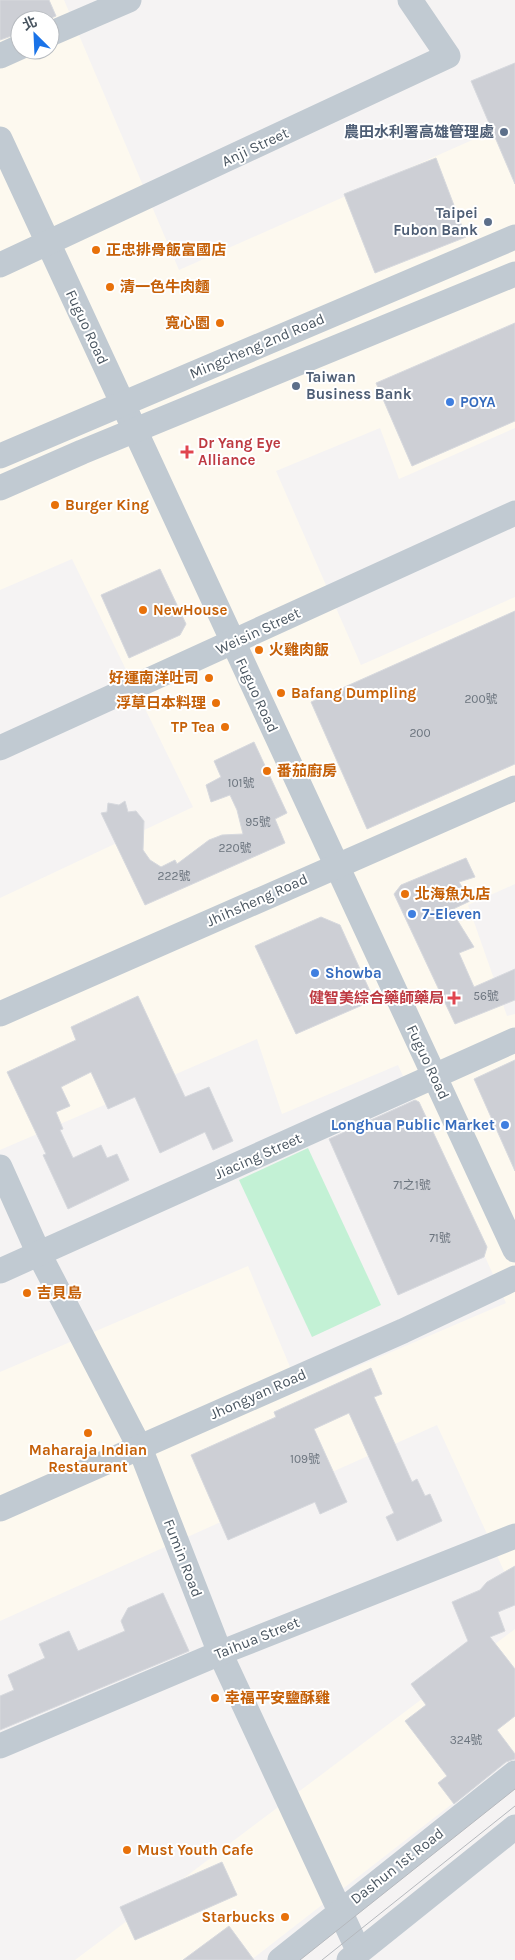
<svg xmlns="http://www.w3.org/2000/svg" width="515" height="1960" viewBox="0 0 515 1960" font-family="Karla,'Noto Sans TC',sans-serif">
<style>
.commercial{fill:#fdf9ef;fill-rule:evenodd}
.green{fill:#c3f1d5}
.building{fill:#cdcfd5;stroke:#d7d9de}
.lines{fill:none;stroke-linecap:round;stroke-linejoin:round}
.minor{stroke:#c1cad2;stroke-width:25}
.tram{stroke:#b5b8bd;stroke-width:1}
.service-dot{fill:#5c6f8a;stroke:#fff;stroke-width:2}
.food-dot{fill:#e8710a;stroke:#fff;stroke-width:2}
.shop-dot{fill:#3f7fe0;stroke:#fff;stroke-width:2}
.health-dot{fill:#e0444e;stroke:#fff;stroke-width:2}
.labels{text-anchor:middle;stroke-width:4;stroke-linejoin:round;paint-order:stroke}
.number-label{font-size:12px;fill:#6b747e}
.service-label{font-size:15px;font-weight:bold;fill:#4e5e75;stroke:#fff;text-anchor:end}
.street-label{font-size:15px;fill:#4a5661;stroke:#fff}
.food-label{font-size:15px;font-weight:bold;fill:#c56008;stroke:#fff;text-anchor:start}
.shop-label{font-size:15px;font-weight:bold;fill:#366cbe;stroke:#fff;text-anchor:start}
.health-label{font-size:15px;font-weight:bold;fill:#be3a42;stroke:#fff;text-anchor:start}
</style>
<rect width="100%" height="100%" fill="#f5f3f3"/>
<!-- commercial -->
<g class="commercial">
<path d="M0,0H64L179,270L515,121V428L399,479L380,428L276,471L361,665L515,597V884L468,905L507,1016L515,1014V1595L437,1425L0,1621V1372L248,1266L300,1391L506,1303L398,1065L282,1114L257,1039L0,1150V898L193,807L72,559L0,590ZM20,20H50V50H20Z"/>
<path d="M515,1629V1755L251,1960H75Z"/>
</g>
<!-- green -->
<path class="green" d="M308,1148L381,1305L312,1337L239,1180Z"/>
<!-- building -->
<g class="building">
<path d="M0,0H49L56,16L46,20H20V33L0,40Z"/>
<path d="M515,63V184L471,81Z"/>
<path d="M436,158L466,237L375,273L344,194Z"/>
<path d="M515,323V421L412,466L376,383Z"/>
<path d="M160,569L186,624L180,635L129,658L101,595Z"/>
<path d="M515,611V764L367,829L311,702Z"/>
<path d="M254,742L287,813L275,819L285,843L145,905L101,813L107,812L108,803L119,805L125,801L128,812L136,811L144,821L143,850L150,860L161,867L175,860L177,864L209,840L222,835L243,834L237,810L230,795L211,802L206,785L221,777L214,761Z"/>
<path d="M466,858L475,877L459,882L470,901L451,910L474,947L459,953L474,987L515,969V1000L455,1024L394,894L401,885Z"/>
<path d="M321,917L340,925L374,1000L296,1034L255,946Z"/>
<path d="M138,996L185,1097L209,1087L233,1141L213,1150L205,1132L160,1153L135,1097L108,1109L91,1072L61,1087L70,1106L56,1112L63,1129L60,1130L73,1158L101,1145L107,1158L117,1154L129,1180L68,1209L43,1155L46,1154L7,1072L76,1040L71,1027Z"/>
<path d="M515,1060V1171L474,1079Z"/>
<path d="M415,1100L419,1102L487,1247L484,1257L398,1295L329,1139Z"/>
<path d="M371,1368L382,1394L374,1397L412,1482L417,1479L425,1496L430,1494L442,1521L397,1541L386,1517L394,1513L349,1413L314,1429L347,1502L320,1514L315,1502L228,1540L191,1455L276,1417L274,1412Z"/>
<path d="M515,1566V1605L498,1612L505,1631L490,1637L515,1669V1716L497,1730L515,1754V1759L506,1762L454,1804L438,1783L447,1776L405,1721L426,1705L411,1684L468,1641L452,1602L480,1590L487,1582Z"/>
<path d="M163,1593L189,1651L0,1730V1696L14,1690L8,1675L45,1658L39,1644L69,1631L78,1651L125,1631L121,1621L128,1608Z"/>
<path d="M222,1862L237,1895L135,1940L120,1907Z"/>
<path d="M229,1926L254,1960H183Z"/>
</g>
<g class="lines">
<!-- minor -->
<g class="minor">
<path d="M50,34L129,0"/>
<path d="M0,56L20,47"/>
<path d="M0,139L515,1250"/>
<path d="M0,265L448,56L410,0"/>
<path d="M0,456L515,237"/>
<path d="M0,488L82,452L515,274"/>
<path d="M0,748L515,513"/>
<path d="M0,1014L515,788"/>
<path d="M0,1167L39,1254L140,1448L220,1653L359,1952"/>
<path d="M0,1271L515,1040"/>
<path d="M0,1509L403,1331L515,1278"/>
<path d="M0,1746L220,1653L515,1536"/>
<path d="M280,1960L515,1773"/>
<path d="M349,1960L515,1827"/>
</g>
<!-- tram -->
<g class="tram">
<path d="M300,1960L515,1789"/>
<path d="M322,1960L515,1806"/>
</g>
</g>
<!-- markers -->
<g class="service-dot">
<circle cx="504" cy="132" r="5"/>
<circle cx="488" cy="222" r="5"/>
<circle cx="296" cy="386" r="5"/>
</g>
<g class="food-dot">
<circle cx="96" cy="250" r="5"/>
<circle cx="110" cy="287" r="5"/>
<circle cx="220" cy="323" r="5"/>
<circle cx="55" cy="505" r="5"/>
<circle cx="143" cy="610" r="5"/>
<circle cx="259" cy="650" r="5"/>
<circle cx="209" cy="678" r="5"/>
<circle cx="281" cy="693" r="5"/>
<circle cx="216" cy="703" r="5"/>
<circle cx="225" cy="727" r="5"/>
<circle cx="267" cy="771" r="5"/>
<circle cx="405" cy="894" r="5"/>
<circle cx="27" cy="1293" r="5"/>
<circle cx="88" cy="1433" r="5"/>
<circle cx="215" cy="1698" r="5"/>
<circle cx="127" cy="1850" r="5"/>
<circle cx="285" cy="1917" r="5"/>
</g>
<g class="shop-dot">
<circle cx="450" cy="402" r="5"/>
<circle cx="412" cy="914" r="5"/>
<circle cx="315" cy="973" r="5"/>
<circle cx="505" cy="1125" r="5"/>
</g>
<g class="health-dot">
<path d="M184.5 444.5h5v5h5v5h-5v5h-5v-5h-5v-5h5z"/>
<path d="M451.5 990.5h5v5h5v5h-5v5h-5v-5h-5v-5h5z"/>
</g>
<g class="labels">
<!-- number labels -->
<g class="number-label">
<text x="481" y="703">200號</text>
<text x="420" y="737">200</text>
<text x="241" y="787">101號</text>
<text x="258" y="826">95號</text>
<text x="235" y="852">220號</text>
<text x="174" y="880">222號</text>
<text x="486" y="1000">56號</text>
<text x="412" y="1189">71之1號</text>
<text x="440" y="1242">71號</text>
<text x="305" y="1463">109號</text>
<text x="466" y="1744">324號</text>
</g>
<!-- service labels -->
<g class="service-label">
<text x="494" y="137">農田水利署高雄管理處</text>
<text x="478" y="218">Taipei<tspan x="478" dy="17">Fubon Bank</tspan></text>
<text x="306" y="382" text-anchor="start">Taiwan<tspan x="306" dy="17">Business Bank</tspan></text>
</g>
<!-- street labels -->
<g class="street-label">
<text transform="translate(255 147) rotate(-25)" y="5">Anji Street</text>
<text transform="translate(87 327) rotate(65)" y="5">Fuguo Road</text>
<text transform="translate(257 346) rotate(-23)" y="5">Mingcheng 2nd Road</text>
<text transform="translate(258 631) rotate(-25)" y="5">Weisin Street</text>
<text transform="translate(257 695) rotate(65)" y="5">Fuguo Road</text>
<text transform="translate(257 900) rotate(-24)" y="5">Jhihsheng Road</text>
<text transform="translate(428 1062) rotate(65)" y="5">Fuguo Road</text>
<text transform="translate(258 1156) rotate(-24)" y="5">Jiacing Street</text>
<text transform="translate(258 1394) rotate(-24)" y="5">Jhongyan Road</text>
<text transform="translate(183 1558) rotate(69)" y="5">Fumin Road</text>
<text transform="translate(257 1638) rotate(-22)" y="5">Taihua Street</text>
<text transform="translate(397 1866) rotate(-38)" y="5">Dashun 1st Road</text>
</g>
<!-- food labels -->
<g class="food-label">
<text x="106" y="255">正忠排骨飯富國店</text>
<text x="120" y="292">清一色牛肉麵</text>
<text x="210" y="328" text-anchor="end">寬心園</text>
<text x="65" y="510">Burger King</text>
<text x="153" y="615">NewHouse</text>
<text x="269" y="655">火雞肉飯</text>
<text x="199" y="683" text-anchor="end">好運南洋吐司</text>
<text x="291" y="698">Bafang Dumpling</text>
<text x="206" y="708" text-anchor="end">浮草日本料理</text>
<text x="215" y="732" text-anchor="end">TP Tea</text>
<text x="277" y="776">番茄廚房</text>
<text x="415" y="899">北海魚丸店</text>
<text x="37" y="1298">吉貝島</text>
<text x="88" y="1455" text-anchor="middle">Maharaja Indian<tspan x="88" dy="17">Restaurant</tspan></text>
<text x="225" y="1703">幸福平安鹽酥雞</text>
<text x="137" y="1855">Must Youth Cafe</text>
<text x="275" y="1922" text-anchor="end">Starbucks</text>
</g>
<!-- shop labels -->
<g class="shop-label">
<text x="460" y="407">POYA</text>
<text x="422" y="919">7-Eleven</text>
<text x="325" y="978">Showba</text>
<text x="495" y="1130" text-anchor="end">Longhua Public Market</text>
</g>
<!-- health labels -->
<g class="health-label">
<text x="198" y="448">Dr Yang Eye<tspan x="198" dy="17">Alliance</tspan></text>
<text x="444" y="1003" text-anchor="end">健智美綜合藥師藥局</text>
</g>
</g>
<!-- north arrow -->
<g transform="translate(35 35) rotate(336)"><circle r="24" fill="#ffffff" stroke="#b7bbc0"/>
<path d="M0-4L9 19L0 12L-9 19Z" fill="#1a73e8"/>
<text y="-8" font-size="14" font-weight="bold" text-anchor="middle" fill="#4a5661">北</text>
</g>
</svg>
